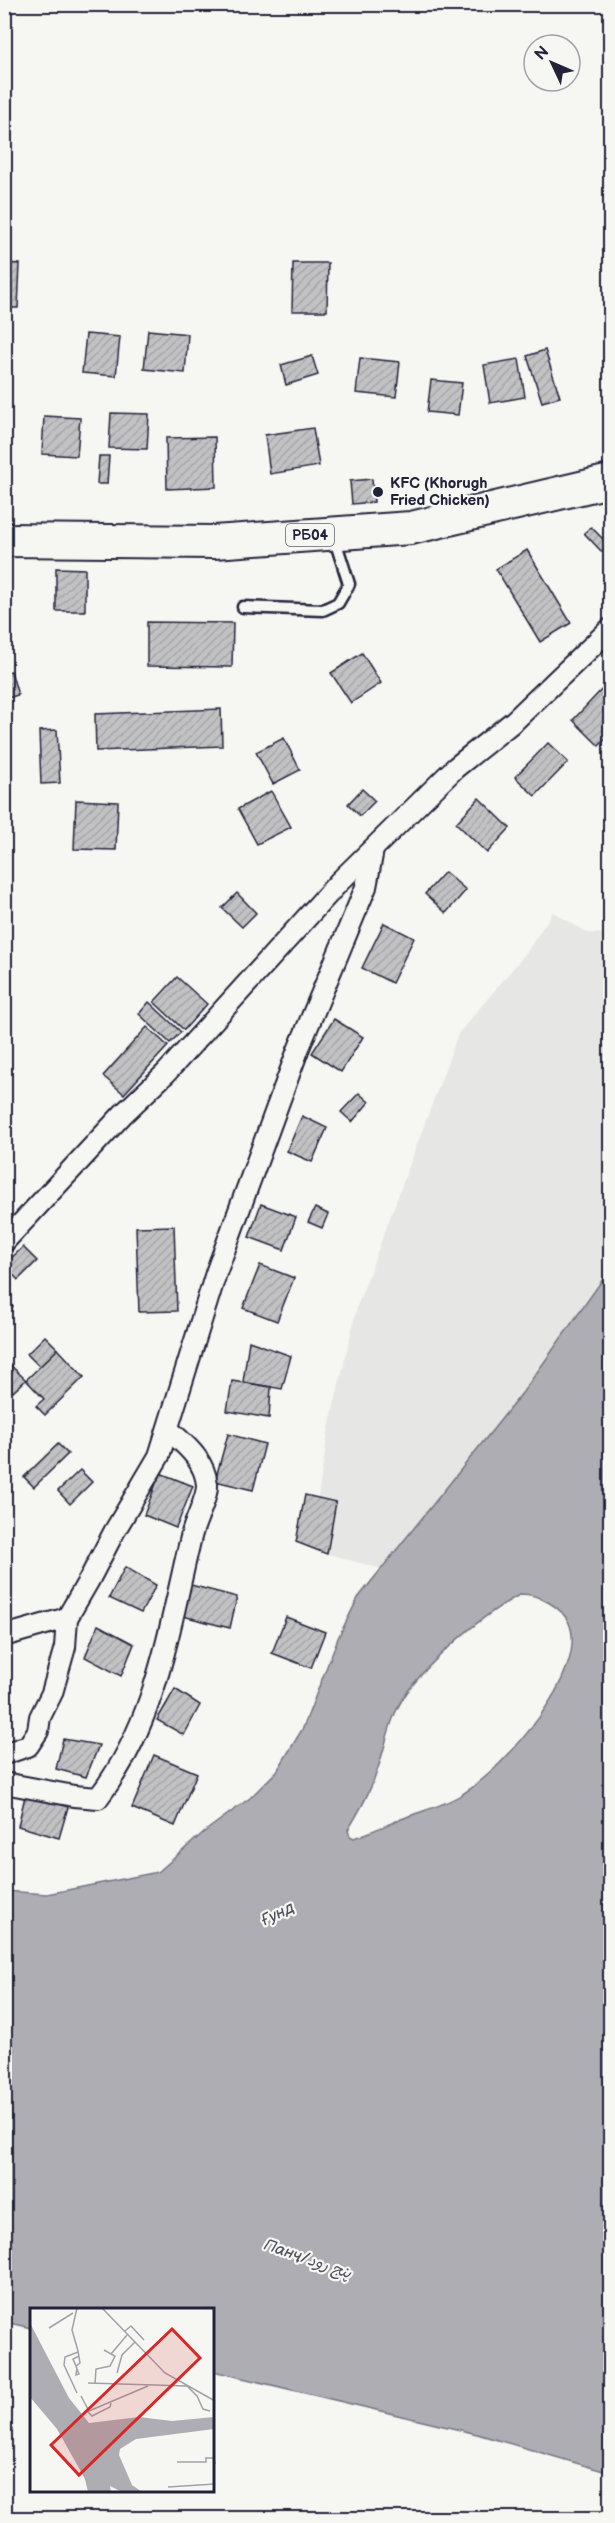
<svg xmlns="http://www.w3.org/2000/svg" width="615" height="2523" viewBox="0 0 615 2523" font-family="'Balsamiq Sans','Playpen Sans Arabic',sans-serif">
<style>
.built{fill:#e6e6e4}
.water{fill:#adadb3;stroke:#757583;stroke-width:1.5;fill-rule:evenodd}
.building{fill:url(#building-hatch);stroke:#22223b;stroke-width:1.5}
.lines{fill:none;stroke-linecap:round;stroke-linejoin:round}
.service-casing{stroke:#22223b;stroke-width:15}
.minor-casing{stroke:#22223b;stroke-width:24}
.primary-casing{stroke:#22223b;stroke-width:36}
.service{stroke:#f6f6f2;stroke-width:10}
.minor{stroke:#f6f6f2;stroke-width:20}
.primary{stroke:#f6f6f2;stroke-width:32}
.poi-dot{fill:#22223b;stroke:#f6f6f2;stroke-width:2}
.labels{text-anchor:middle;stroke-width:4.5;stroke-linejoin:round;paint-order:stroke}
.shield{fill:#f6f6f2;stroke:#626272;stroke-width:1.5}
.shield-label{font-size:14px;font-weight:bold;fill:#22223b}
.poi-label{font-size:15px;font-weight:bold;fill:#22223b;stroke:#f6f6f2;text-anchor:start}
.water-label{font-size:16px;font-style:italic;fill:#535365;stroke:#f6f6f2}
.inset-road{fill:none;stroke:#a1a1a9;stroke-width:1.5}
.view{fill:#d62828;fill-opacity:0.15;stroke:#d62828;stroke-width:3}
.inset-edge{fill:none;stroke:#22223b;stroke-width:3}
</style>
<defs>
<pattern id="building-hatch" width="6" height="6" patternUnits="userSpaceOnUse" patternTransform="scale(1.5)"><rect width="6" height="6" fill="#c2c2c4"/><path d="M-1 1l2-2M0 6l6-6M5 7l2-2" fill="none" stroke="#a6a6a9"/></pattern>
</defs>
<rect width="100%" height="100%" fill="#f6f6f2"/>
<filter id="ink" filterUnits="userSpaceOnUse"><feTurbulence type="fractalNoise" baseFrequency=".0167" numOctaves="2"/><feDisplacementMap in="SourceGraphic" scale="12" xChannelSelector="R" yChannelSelector="G"/><feConvolveMatrix kernelMatrix="1 2 1 2 8 2 1 2 1" color-interpolation-filters="sRGB"/></filter>
<g filter="url(#ink)">
<!-- built -->
<path class="built" d="M553,912L588,933L610,934V1269L523,1392L382,1569L310,1549L328,1432L357,1307L458,1034L526,953Z"/>
<!-- water -->
<path class="water" d="M610,1269V2473L477,2434L213,2371V2310H32L31,2328L5,2322V1891L47,1894L158,1872L204,1832L250,1798L277,1771L303,1728L338,1638L358,1598L523,1392ZM521,1594C538,1594 562,1607 569,1623C590,1672 503,1769 464,1793C448,1804 428,1809 409,1816C391,1823 373,1831 354,1838L350,1836L348,1830C360,1810 371,1791 378,1768C384,1751 387,1733 394,1716C409,1675 483,1614 521,1594Z"/>
<!-- building -->
<g class="building">
<path d="M4,263L20,264L18,308H4Z"/>
<path d="M293,263H328L327,311H292Z"/>
<path d="M148,330L188,334L185,373L144,369Z"/>
<path d="M86,334L120,337L116,376L82,373Z"/>
<path d="M545,350L560,397L542,402L527,356Z"/>
<path d="M312,356L318,375L286,385L281,365Z"/>
<path d="M360,358L400,362L396,397L356,393Z"/>
<path d="M519,359L525,397L490,403L484,365Z"/>
<path d="M431,380L462,383L458,415L427,412Z"/>
<path d="M111,413L149,414L147,449L109,448Z"/>
<path d="M44,416L80,418L77,456L42,454Z"/>
<path d="M313,428L319,466L270,474L265,435Z"/>
<path d="M215,437L216,487L167,489L166,438Z"/>
<path d="M99,456H109L107,484H97Z"/>
<path d="M372,479L374,502L352,504L350,481Z"/>
<path d="M591,527L609,545L602,552L584,533Z"/>
<path d="M527,550L571,623L540,642L496,569Z"/>
<path d="M56,568L85,569V611H56Z"/>
<path d="M147,622L233,623L232,667L147,666Z"/>
<path d="M362,653L381,683L351,703L331,673Z"/>
<path d="M11,671L18,695L4,699V673Z"/>
<path d="M605,686L610,691V734L599,746L573,720Z"/>
<path d="M221,709L222,746L96,751L95,714Z"/>
<path d="M57,730L60,783L41,784L39,731Z"/>
<path d="M284,738L300,770L273,784L256,752Z"/>
<path d="M548,743L568,762L535,796L515,777Z"/>
<path d="M362,789L375,801L360,816L348,804Z"/>
<path d="M271,791L291,827L257,844L238,809Z"/>
<path d="M479,798L510,828L487,853L456,823Z"/>
<path d="M76,800L118,802L116,850L74,849Z"/>
<path d="M445,872L466,890L446,913L425,894Z"/>
<path d="M237,893L256,913L242,927L222,908Z"/>
<path d="M384,923L414,938L392,983L362,968Z"/>
<path d="M177,977L207,1004L184,1030L154,1002Z"/>
<path d="M149,1002L181,1032L170,1043L139,1014Z"/>
<path d="M334,1019L363,1037L341,1072L312,1053Z"/>
<path d="M147,1027L168,1046L124,1094L103,1076Z"/>
<path d="M359,1093L369,1102L352,1122L341,1112Z"/>
<path d="M302,1116L327,1128L312,1162L287,1151Z"/>
<path d="M261,1204L296,1217L284,1250L249,1237Z"/>
<path d="M315,1208L328,1214L322,1228L308,1222Z"/>
<path d="M174,1226L177,1311L139,1312L136,1227Z"/>
<path d="M23,1247L37,1261L18,1280L4,1265Z"/>
<path d="M260,1265L294,1278L277,1321L243,1308Z"/>
<path d="M4,1299L13,1307L4,1316Z"/>
<path d="M45,1336L58,1349L40,1367L27,1354Z"/>
<path d="M249,1341L291,1356L282,1389L243,1382Z"/>
<path d="M58,1349L84,1377L45,1415L36,1406L44,1399L26,1380Z"/>
<path d="M4,1359L26,1380L13,1392L4,1384Z"/>
<path d="M232,1381L271,1387L269,1418L227,1411Z"/>
<path d="M228,1434L265,1444L253,1490L215,1481Z"/>
<path d="M58,1444L68,1454L34,1487L24,1477Z"/>
<path d="M80,1470L92,1482L70,1504L58,1491Z"/>
<path d="M160,1473L193,1486L176,1528L144,1515Z"/>
<path d="M305,1495L336,1502L327,1554L296,1542Z"/>
<path d="M125,1567L156,1585L141,1613L109,1598Z"/>
<path d="M187,1584L237,1597L230,1628L179,1615Z"/>
<path d="M286,1617L325,1632L311,1668L272,1653Z"/>
<path d="M98,1625L134,1644L121,1676L85,1657Z"/>
<path d="M175,1689L200,1705L184,1735L157,1720Z"/>
<path d="M63,1739L99,1745L86,1777L56,1769Z"/>
<path d="M154,1755L197,1773L175,1826L132,1808Z"/>
<path d="M26,1792L68,1807L59,1838L18,1826Z"/>
</g>
<g class="lines">
<!-- service casing -->
<g class="service-casing">
<path id="service" d="M243,607L323,610L338,603L349,584L334,537"/>
</g>
<!-- minor casing -->
<g class="minor-casing">
<g id="minor">
<path d="M4,1242L123,1114L166,1073L339,882L455,768L514,721L610,629"/>
<path d="M4,1636L67,1618"/>
<path d="M4,1754L28,1746L38,1731L40,1717L52,1693L65,1647L67,1618L89,1580L114,1532L159,1456L216,1273L298,1050L366,887L373,850"/>
<path d="M4,1783L74,1796L98,1798C157,1722 169,1627 191,1537C194,1522 208,1498 207,1484C204,1459 186,1446 169,1430"/>
</g>
</g>
<!-- primary casing -->
<g class="primary-casing">
<path id="primary" d="M4,540L214,542L411,528L610,481"/>
</g>
<!-- service -->
<use href="#service" class="service"/>
<!-- minor -->
<use href="#minor" class="minor"/>
<!-- primary -->
<use href="#primary" class="primary"/>
</g>
</g>
<!-- markers -->
<circle class="poi-dot" cx="378" cy="492" r="6"/>
<g class="labels">
<!-- shield labels -->
<rect class="shield" x="286" y="524" width="48" height="22" rx="4.5"/>
<g class="shield-label">
<text x="310" y="540">РБ04</text>
</g>
<!-- poi labels -->
<g class="poi-label">
<text x="390" y="488">KFC (Khorugh<tspan x="390" dy="17">Fried Chicken)</tspan></text>
</g>
<!-- water labels -->
<g class="water-label">
<text transform="translate(277 1913) rotate(-26)" y="6">Ғунд</text>
<text transform="translate(308 2258) rotate(19)" y="6">Панҷ/پنج رود</text>
</g>
</g>
<!-- overview -->
<g transform="translate(30 2308)">
<rect width="184" height="184" fill="#f6f6f2"/>
<path d="M0,15L39,90L59,115L109,109L142,113L184,109V121L106,131L90,141L89,147L102,177L112,184H92L80,178L81,184H58L55,171L27,121L0,89Z" fill="#adadb3"/>
<path class="inset-road" d="M47,0L42,22L48,43L50,55L46,58L43,51L49,48M72,0L135,65L185,93M19,20L43,5M95,23L101,18L114,32M74,42L81,46L97,27M46,58L47,61L49,66L46,67L47,60M87,65L92,47L105,34M58,75L157,78L167,88L173,101L180,103M65,76L66,61L80,58L85,48L81,46M47,85L34,57L35,49L48,44M51,88L59,103L118,78M56,102L62,108L80,99L81,95M147,154H176V150H184L185,156M138,179L185,176"/>
<path class="view" d="M142,21L170,50L49,167L21,137Z"/>
<rect width="184" height="184" class="inset-edge"/>
</g>
<!-- margin -->
<rect width="615" height="2523" fill="none" stroke="#f6f6f2" stroke-width="24"/>
<rect x="12" y="12" width="591" height="2499" fill="none" stroke="#22223b" stroke-width="2" filter="url(#ink)"/>
<!-- north arrow -->
<g transform="translate(552 63) rotate(314)"><circle r="28" fill="#f6f6f2" stroke="#a1a1a9" stroke-width="1.5"/>
<path d="M0-4.5L10 22L0 15L-10 22Z" fill="#22223b"/>
<text y="-9" font-size="16" font-weight="bold" text-anchor="middle" fill="#22223b">N</text>
</g>
</svg>
